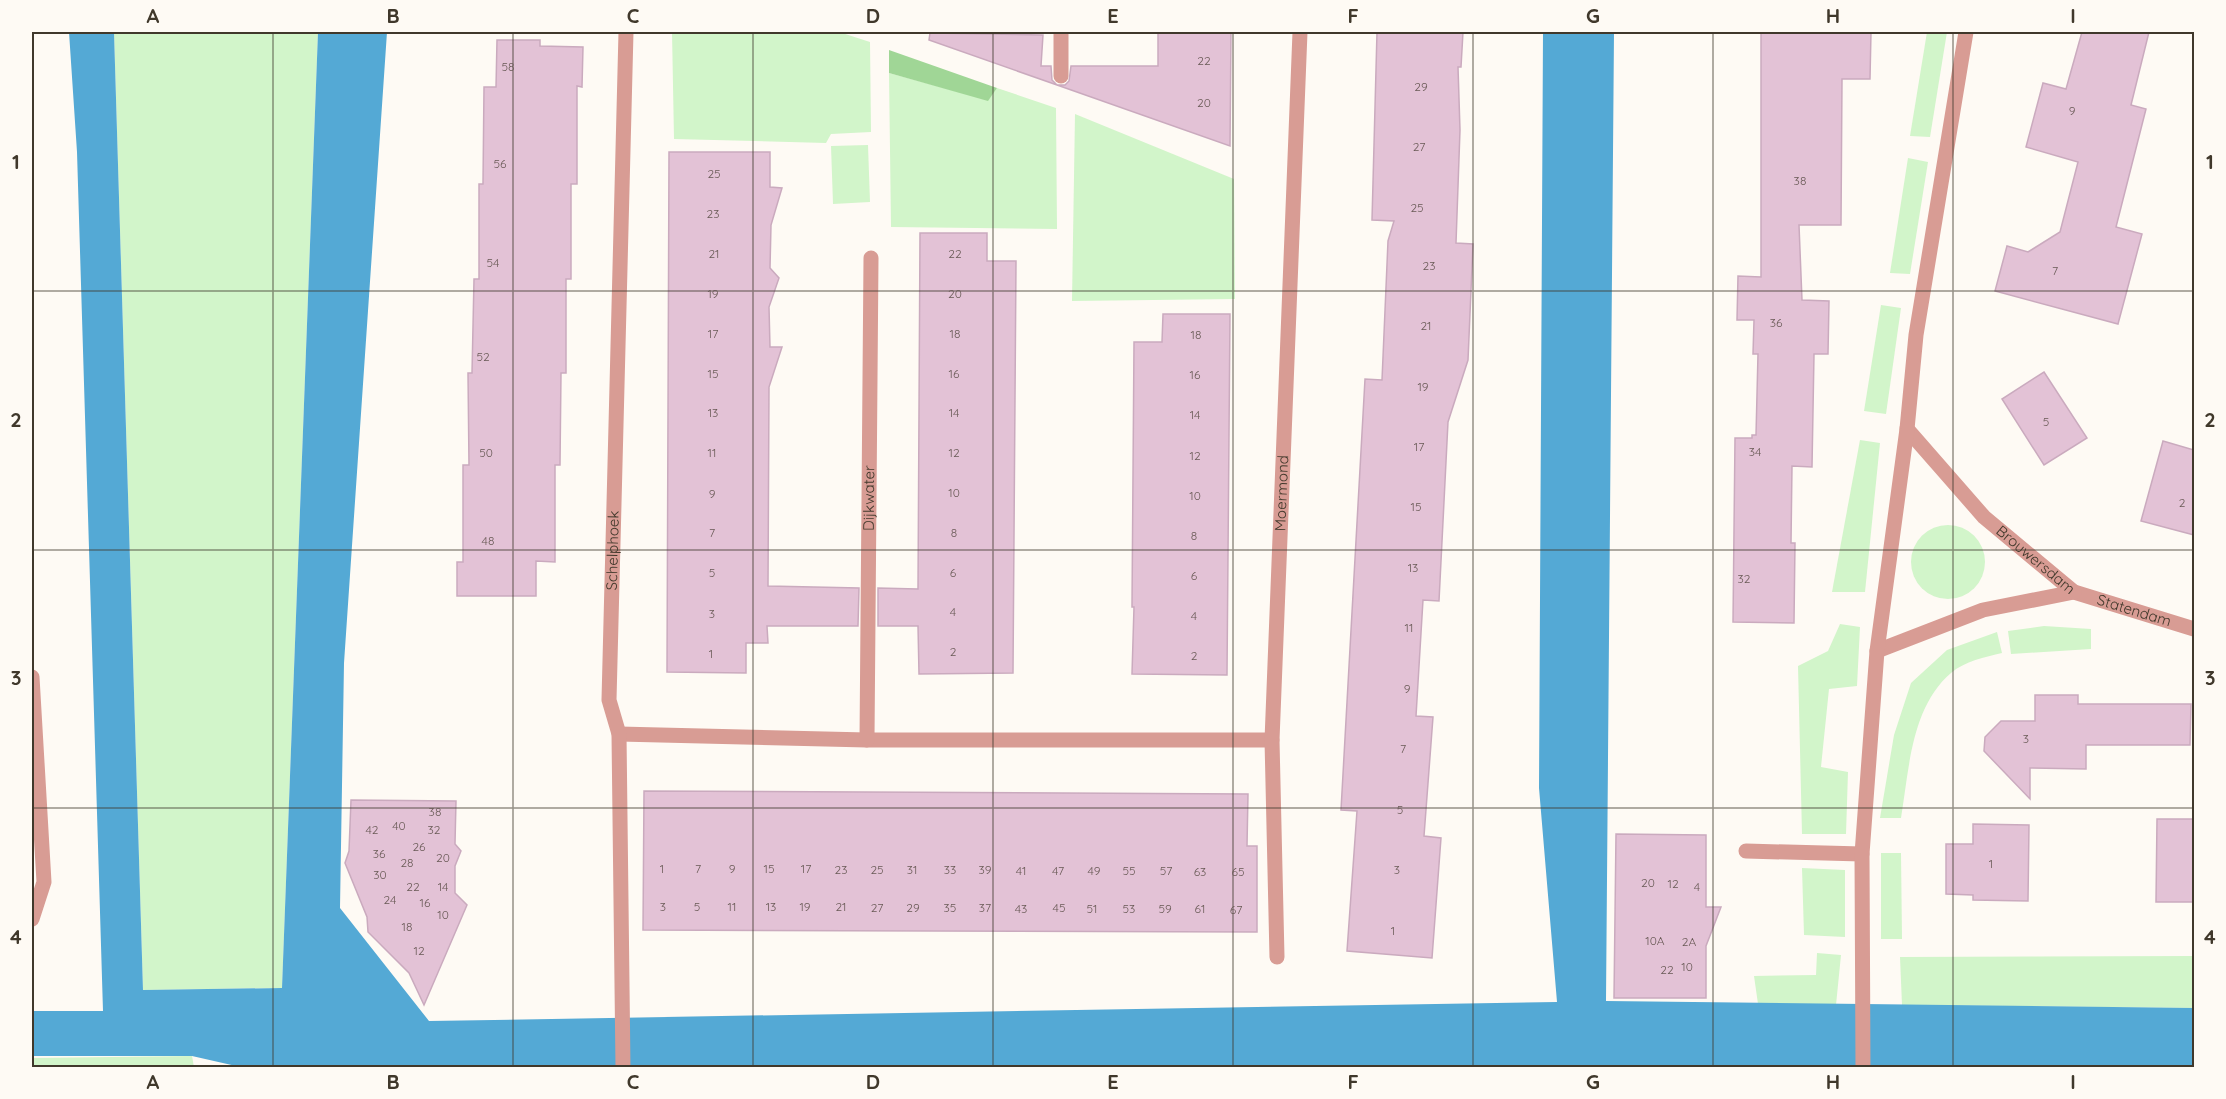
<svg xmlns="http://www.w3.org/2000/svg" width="2226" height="1099" viewBox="0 0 2226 1099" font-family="Quicksand,sans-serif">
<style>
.green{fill:#d2f5ca}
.forest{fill:#a0d696}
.water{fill:#54a9d5}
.building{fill:#e3c2d6;stroke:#caaabe;stroke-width:1.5}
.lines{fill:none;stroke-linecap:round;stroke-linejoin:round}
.service{stroke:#d89c94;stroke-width:15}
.minor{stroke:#d89c94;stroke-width:15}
.grid{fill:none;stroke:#40382b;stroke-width:1.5;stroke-opacity:0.55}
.labels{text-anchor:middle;stroke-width:5;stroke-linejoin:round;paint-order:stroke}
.number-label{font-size:12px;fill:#695a56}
.street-label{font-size:15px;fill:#40382b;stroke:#fefaf4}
.neatline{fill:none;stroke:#40382b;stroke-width:2}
.grid-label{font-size:20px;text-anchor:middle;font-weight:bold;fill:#40382b}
</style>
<rect width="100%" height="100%" fill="#fefaf4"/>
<!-- green -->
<g class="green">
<path d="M114,32H318L282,988L143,990Z"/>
<path d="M672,32H839L870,42L871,132L831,134L826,143L674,139Z"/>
<path d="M1927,32H1947L1930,137L1910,136Z"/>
<path d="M889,73L988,100L997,88L1056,108L1057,229L891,227Z"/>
<path d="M1075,114L1234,179L1235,299L1072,301Z"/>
<path d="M868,145L870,202L833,204L831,146Z"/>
<path d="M1908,158L1928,162L1910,274L1890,273Z"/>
<path d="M1881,305L1901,308L1886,414L1864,411Z"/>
<path d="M1860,440L1880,443L1865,592H1832Z"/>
<circle cx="1948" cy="562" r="37"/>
<path d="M1840,624L1860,627L1857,686L1829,689L1821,767L1848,772L1846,834H1802L1798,666L1828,651Z"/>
<path d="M2044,626L2091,629V649L2011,654L2008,631Z"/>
<path d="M1997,632L2002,653C1985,657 1965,661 1951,673C1911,707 1909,770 1901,818H1880L1894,735L1911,683L1947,650Z"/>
<path d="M1881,853H1901L1902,939H1881Z"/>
<path d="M1802,868L1845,870V937L1804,935Z"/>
<path d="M1817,953L1841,955L1836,1005L1758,1004L1754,976L1816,975Z"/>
<path d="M2194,956V1008L1902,1005L1900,957Z"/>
<path d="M192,1056L194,1067H32V1058Z"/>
</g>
<!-- forest -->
<path class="forest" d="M889,50L997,88L988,101L889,73Z"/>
<!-- water -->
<path class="water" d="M69,32H114L143,990L282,988L318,32H387L344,663L340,908L429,1021L1557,1002L1539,788L1543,32H1614L1606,1001L2194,1008V1067H489L236,1066L192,1056H32V1011H103L77,152Z"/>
<!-- building -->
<g class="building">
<path d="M1158,32H1231L1230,146L1057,85H1065L1069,81L1071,66H1158Z"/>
<path d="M1377,32H1463L1461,67H1458L1460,130L1456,243L1473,244L1468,360L1448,422L1439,601L1423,600L1416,716L1433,717L1424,836L1441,838L1432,958L1347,951L1357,811L1341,810L1365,379L1382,380L1388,241L1394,221L1372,220Z"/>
<path d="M1761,32H1871L1870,79H1842L1841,225H1799L1802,300L1829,301L1828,354H1814L1812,467L1792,466L1791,543H1795L1794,623L1733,622L1735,438H1752V435H1756L1758,354H1753L1754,320H1737L1738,276L1761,277Z"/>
<path d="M2082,32H2149L2131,105L2146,109L2116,227L2142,234L2118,324L1995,291L2007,246L2028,252L2060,232L2078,162L2026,147L2043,83L2066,89Z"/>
<path d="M930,33L1043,35L1041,66H1051L1052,80L1057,85L929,40Z"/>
<path d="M497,40H540V46L583,47L582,87L577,86V184H571V279H566V373H561L560,465H555V562L536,561V596H457V562H463V465H469L468,373H472L474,279H479V184H483L484,87H496Z"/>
<path d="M669,152H770V187L782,188L771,225L770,268L779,278L769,307L770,347H782L769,387L768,586L859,588L858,626H767L768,643H746V673L667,672Z"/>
<path d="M920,233H987V261H1016L1013,673L919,674L918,626H878V588L918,589Z"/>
<path d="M1163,314H1230L1227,675L1132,674L1134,607H1132L1134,342H1162Z"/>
<path d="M2044,372L2087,438L2044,465L2002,399Z"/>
<path d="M2163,441L2194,450V535L2141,521Z"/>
<path d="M2035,695H2078V704H2191L2190,745H2086V769L2030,768V799L1984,751L1985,737L2001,721H2035Z"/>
<path d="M644,791L1248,794L1247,846H1257V932L643,930Z"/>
<path d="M351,800L456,801L455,844L461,851L455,866V893L467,905L424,1005L409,973L368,932L367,917L345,863L349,851Z"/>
<path d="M2157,819H2194V902H2156Z"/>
<path d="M1973,824L2029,825L2028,901L1973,900V895L1946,894V844H1973Z"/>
<path d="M1616,834L1706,835V907H1721L1706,946V998H1614Z"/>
</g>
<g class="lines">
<!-- service -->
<g class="service">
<path d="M1061,32V76"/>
<path d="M1746,851L1862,854"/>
</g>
<!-- minor -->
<g class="minor">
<path id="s1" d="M1907,429L1984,517L2074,592L2194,629"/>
<path d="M1877,651L1983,610L2074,592"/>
<path d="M32,677L44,882L32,919"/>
<path d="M619,734L867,740H1272"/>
<path id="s2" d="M867,740L871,258"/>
<path id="s3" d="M1277,957L1272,740L1300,32"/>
<path id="s4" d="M623,1068L619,734L609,700L626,32"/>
<path d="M1863,1068L1862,854L1877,651L1907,429L1916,335L1966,32"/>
</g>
</g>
<!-- grid -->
<path class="grid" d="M273,32V1068M513,32V1068M753,32V1068M993,32V1068M1233,32V1068M1473,32V1068M1713,32V1068M1953,32V1068M32,291H2194M32,550H2194M32,808H2194"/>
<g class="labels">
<!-- number labels -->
<g class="number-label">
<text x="1204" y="65">22</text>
<text x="508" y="71">58</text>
<text x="1421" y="91">29</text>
<text x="1204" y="107">20</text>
<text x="2072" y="115">9</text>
<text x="1419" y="151">27</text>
<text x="500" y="168">56</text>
<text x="714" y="178">25</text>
<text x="1800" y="185">38</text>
<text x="1417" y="212">25</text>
<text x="713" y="218">23</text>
<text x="714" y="258">21</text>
<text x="955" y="258">22</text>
<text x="493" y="267">54</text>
<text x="1429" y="270">23</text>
<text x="2055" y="275">7</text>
<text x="713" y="298">19</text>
<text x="955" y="298">20</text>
<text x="1776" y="327">36</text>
<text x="1426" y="330">21</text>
<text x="713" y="338">17</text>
<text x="955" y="338">18</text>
<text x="1196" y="339">18</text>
<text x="483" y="361">52</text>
<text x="713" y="378">15</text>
<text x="954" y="378">16</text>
<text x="1195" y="379">16</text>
<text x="1423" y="391">19</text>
<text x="713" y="417">13</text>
<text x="954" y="417">14</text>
<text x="1195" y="419">14</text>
<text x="2046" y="426">5</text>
<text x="1419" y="451">17</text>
<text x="1755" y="456">34</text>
<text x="486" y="457">50</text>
<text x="712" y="457">11</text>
<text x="954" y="457">12</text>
<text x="1195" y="460">12</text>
<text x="954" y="497">10</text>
<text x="712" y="498">9</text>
<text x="1195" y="500">10</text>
<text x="2182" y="507">2</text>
<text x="1416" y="511">15</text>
<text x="712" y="537">7</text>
<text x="954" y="537">8</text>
<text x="1194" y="540">8</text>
<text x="488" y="545">48</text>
<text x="1413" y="572">13</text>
<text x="712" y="577">5</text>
<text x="953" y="577">6</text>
<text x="1194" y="580">6</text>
<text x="1744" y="583">32</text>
<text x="953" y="616">4</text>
<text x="712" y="618">3</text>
<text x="1194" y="620">4</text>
<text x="1409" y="632">11</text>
<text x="953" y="656">2</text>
<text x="711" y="658">1</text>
<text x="1194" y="660">2</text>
<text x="1407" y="693">9</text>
<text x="2026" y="743">3</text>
<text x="1403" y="753">7</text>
<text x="1400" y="814">5</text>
<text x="435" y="816">38</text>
<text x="399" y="830">40</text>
<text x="372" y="834">42</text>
<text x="434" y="834">32</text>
<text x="419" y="851">26</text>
<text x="379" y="858">36</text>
<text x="443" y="862">20</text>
<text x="407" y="867">28</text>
<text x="1991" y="868">1</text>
<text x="662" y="873">1</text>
<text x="698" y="873">7</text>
<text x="732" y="873">9</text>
<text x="769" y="873">15</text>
<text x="806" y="873">17</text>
<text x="841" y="874">23</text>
<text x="877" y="874">25</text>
<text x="912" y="874">31</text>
<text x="950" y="874">33</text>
<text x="985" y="874">39</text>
<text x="1397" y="874">3</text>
<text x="1021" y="875">41</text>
<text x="1058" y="875">47</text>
<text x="1094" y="875">49</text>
<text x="1129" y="875">55</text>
<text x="1166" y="875">57</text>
<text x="1200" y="876">63</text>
<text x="1238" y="876">65</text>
<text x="380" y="879">30</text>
<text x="1648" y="887">20</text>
<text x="1673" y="888">12</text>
<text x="413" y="891">22</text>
<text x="443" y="891">14</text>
<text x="1697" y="891">4</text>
<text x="390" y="904">24</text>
<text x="425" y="907">16</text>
<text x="663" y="911">3</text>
<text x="697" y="911">5</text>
<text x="732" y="911">11</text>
<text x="771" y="911">13</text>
<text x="805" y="911">19</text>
<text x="841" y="911">21</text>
<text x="877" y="912">27</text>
<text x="913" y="912">29</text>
<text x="950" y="912">35</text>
<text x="985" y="912">37</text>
<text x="1059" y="912">45</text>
<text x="1021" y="913">43</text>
<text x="1092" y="913">51</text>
<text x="1129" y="913">53</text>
<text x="1165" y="913">59</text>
<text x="1200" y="913">61</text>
<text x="1236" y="914">67</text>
<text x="443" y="919">10</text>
<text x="407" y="931">18</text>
<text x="1393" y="935">1</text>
<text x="1655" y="945">10A</text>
<text x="1689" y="946">2A</text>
<text x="419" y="955">12</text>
<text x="1687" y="971">10</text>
<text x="1667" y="974">22</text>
</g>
<!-- street labels -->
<g class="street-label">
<text dy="5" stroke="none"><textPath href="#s3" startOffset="464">Moermond</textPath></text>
<text dy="5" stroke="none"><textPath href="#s2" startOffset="242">Dijkwater</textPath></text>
<text dy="5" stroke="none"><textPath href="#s4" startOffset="519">Schelphoek</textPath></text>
<text dy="5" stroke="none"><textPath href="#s1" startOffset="184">Brouwersdam</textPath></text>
<text dy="5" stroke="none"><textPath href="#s1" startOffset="297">Statendam</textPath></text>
</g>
</g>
<!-- border -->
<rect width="2226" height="1099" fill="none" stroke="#fefaf4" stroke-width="66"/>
<rect x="33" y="33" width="2160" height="1033" class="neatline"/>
<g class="grid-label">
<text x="153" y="23">A</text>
<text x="393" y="23">B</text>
<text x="633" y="23">C</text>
<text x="873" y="23">D</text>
<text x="1113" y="23">E</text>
<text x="1353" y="23">F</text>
<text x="1593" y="23">G</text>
<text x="1833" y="23">H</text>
<text x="2073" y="23">I</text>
<text x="16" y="169">1</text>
<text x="2210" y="169">1</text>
<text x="16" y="427">2</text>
<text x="2210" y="427">2</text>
<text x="16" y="685">3</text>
<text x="2210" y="685">3</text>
<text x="16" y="944">4</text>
<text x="2210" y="944">4</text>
<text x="153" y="1089">A</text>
<text x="393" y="1089">B</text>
<text x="633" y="1089">C</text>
<text x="873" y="1089">D</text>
<text x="1113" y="1089">E</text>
<text x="1353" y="1089">F</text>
<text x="1593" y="1089">G</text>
<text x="1833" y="1089">H</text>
<text x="2073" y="1089">I</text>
</g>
</svg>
